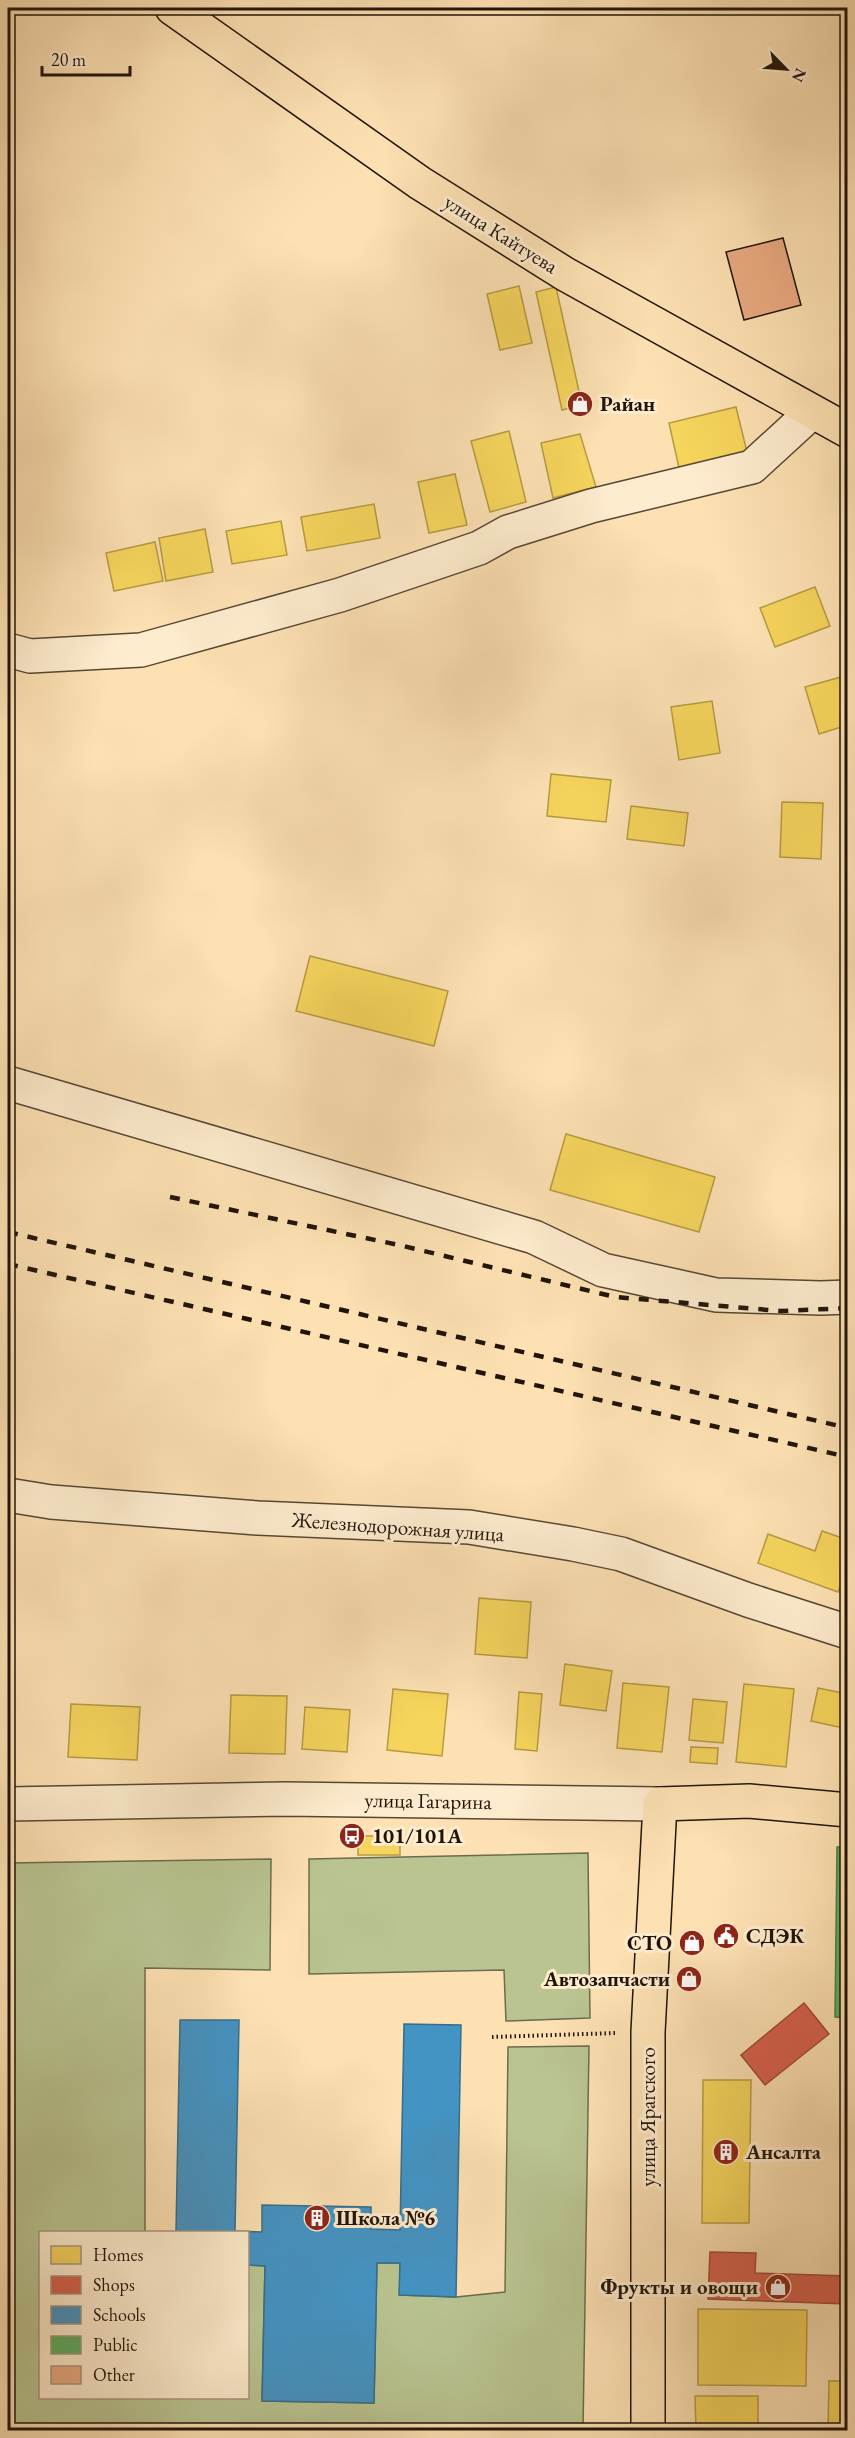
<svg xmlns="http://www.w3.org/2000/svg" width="855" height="2438" viewBox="0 0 855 2438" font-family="'EB Garamond',serif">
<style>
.green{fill:#b9c491;stroke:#6c6c4e;stroke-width:1.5}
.homes{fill:#f6d55c;stroke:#b69b43;stroke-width:1.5}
.shops{fill:#d6604d;stroke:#9f4939;stroke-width:1.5}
.schools{fill:#4393c3;stroke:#386d8c;stroke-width:1.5}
.public{fill:#5aae61;stroke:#498047;stroke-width:1.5}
.building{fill:#e9aa82;stroke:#20140a;stroke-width:1.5}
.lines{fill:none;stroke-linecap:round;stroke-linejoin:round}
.minor-casing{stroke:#574734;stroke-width:36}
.major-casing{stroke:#20140a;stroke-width:36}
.path{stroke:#20140a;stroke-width:4;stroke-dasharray:1.5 3;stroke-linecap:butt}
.minor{stroke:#feecce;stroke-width:33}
.major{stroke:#fde1b3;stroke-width:33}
.rail{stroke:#20140a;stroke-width:4.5;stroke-dasharray:10 10;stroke-linecap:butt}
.labels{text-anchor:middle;stroke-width:6;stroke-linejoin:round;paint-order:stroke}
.street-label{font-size:21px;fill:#20140a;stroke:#feecce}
.poi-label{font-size:21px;font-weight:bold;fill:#20140a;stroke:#feecce;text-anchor:start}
</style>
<rect width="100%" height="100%" fill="#fde1b3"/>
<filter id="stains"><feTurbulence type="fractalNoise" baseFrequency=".00333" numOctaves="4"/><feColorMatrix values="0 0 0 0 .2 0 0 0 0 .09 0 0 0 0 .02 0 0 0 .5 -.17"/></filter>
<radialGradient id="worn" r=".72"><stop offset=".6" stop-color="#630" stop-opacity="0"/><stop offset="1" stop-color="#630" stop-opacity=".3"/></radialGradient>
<!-- green -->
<g class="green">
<path d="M588,1853L590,2018L506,2021L504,1970L309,1974V1859Z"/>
<path d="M271,1859L270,1970L145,1968V2232H40V2398H248V2265L265,2266L262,2401L374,2403L377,2263H400V2295L456,2297L505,2292L508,2047L589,2046L583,2430H8V1863Z"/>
</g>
<!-- homes -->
<g class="homes">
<path d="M519,286L532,343L500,350L487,294Z"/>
<path d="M556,287L582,405L562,410L536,292Z"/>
<path d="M736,407L747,452L679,468L669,423Z"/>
<path d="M509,431L526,502L490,512L471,441Z"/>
<path d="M580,434L596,487L553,498L541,443Z"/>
<path d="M455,474L467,525L429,533L418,482Z"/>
<path d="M374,504L380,538L307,551L301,517Z"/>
<path d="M281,521L287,555L232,564L226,531Z"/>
<path d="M205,529L213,572L166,581L159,538Z"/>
<path d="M155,542L163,581L114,591L106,553Z"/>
<path d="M815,587L830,626L775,647L760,608Z"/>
<path d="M848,675V725L819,734L805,687Z"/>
<path d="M712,701L720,753L679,760L671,707Z"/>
<path d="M551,774L611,780L606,822L547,816Z"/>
<path d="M782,802L823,803L821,859L780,857Z"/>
<path d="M631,806L688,813L684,846L627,839Z"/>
<path d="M310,956L448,991L434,1046L296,1011Z"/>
<path d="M566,1134L715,1177L699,1232L550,1190Z"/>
<path d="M822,1531L848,1540V1566L838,1592L758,1563L768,1534L815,1551Z"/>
<path d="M479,1598L531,1602L527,1658L475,1654Z"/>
<path d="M565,1664L612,1671L606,1711L560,1705Z"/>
<path d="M623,1683L669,1687L662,1752L617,1748Z"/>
<path d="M744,1684L794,1689L786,1767L736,1762Z"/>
<path d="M818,1688L848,1694V1729L811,1721Z"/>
<path d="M393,1689L448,1694L442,1756L387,1750Z"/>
<path d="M519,1692L542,1694L537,1751L515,1749Z"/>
<path d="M231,1695L287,1696L285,1754L229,1753Z"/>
<path d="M693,1699L727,1702L723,1743L689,1740Z"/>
<path d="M71,1704L140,1707L137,1760L68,1757Z"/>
<path d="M305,1707L350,1710L347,1752L302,1749Z"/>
<path d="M691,1747L718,1748L717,1764L690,1762Z"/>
<rect x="358" y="1836" width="42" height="19"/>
<path d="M703,2080H751L749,2223H702Z"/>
<path d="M698,2309L807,2310L806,2386L698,2385Z"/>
<path d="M829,2381H848V2430H828Z"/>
<path d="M695,2396H758V2430H696Z"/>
</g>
<!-- shops -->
<g class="shops">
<path d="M804,2003L829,2034L765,2085L741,2055Z"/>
<path d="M710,2252L756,2253L755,2273L848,2276V2304L708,2299Z"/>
</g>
<!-- schools -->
<path class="schools" d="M180,2020H239L235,2231L262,2232V2205L371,2207V2229L400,2230L404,2024L461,2025L456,2297L399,2295L400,2263H377L374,2403L262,2401L265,2266L248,2265V2232H176Z"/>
<!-- public -->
<path class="public" d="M837,1847H848V2018L835,2017Z"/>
<!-- building -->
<path class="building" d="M783,238L801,305L744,320L726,252Z"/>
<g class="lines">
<!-- minor casing -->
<g class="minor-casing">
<g id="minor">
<path d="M8,650L30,656L141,650L340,595L479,548L508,532L591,506L752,467L812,412"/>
<path d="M8,1083L534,1237L603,1270L716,1295L821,1298L848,1297"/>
<path d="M8,1495L51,1502L258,1518L469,1527L573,1544L621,1554L748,1600L848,1632"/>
<path d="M8,1804L286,1799L660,1804"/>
</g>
</g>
<!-- major casing -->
<g class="major-casing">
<g id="major">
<path d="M172,8L420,183L565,274L848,431"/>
<path d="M648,2430V2032L660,1804L749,1801L848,1810"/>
</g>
</g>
<!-- path -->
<path class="path" d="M492,2037L617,2033"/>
<!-- minor -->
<use href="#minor" class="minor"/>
<!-- major -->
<use href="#major" class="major"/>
<!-- rail -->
<g class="rail">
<path d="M170,1197L399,1245L615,1297L781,1311L848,1308"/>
<path d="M8,1232L848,1428"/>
<path d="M8,1264L848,1457"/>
</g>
</g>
<!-- icons -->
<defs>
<g id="shop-disc" transform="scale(1.35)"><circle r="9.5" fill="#8f2418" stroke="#feecce"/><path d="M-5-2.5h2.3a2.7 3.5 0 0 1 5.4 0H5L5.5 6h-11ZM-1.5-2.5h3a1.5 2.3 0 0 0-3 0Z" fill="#fff"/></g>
<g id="bus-disc" transform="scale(1.35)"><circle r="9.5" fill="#8f2418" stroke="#feecce"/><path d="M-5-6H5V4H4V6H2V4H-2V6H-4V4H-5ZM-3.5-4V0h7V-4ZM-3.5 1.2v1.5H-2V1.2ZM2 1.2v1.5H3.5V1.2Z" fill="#fff"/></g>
<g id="civic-disc" transform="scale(1.35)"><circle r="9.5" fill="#8f2418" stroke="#feecce"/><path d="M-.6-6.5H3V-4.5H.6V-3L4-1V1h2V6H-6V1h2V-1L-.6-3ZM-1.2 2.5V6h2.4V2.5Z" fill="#fff"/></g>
<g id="building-disc" transform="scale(1.35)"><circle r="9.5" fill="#8f2418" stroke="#feecce"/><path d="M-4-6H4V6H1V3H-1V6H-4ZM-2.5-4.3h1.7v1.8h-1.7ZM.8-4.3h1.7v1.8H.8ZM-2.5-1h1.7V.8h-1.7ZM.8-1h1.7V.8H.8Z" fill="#fff"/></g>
</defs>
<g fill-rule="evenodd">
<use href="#shop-disc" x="580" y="404"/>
<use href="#bus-disc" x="352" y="1836"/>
<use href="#civic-disc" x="726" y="1936"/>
<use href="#shop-disc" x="692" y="1943"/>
<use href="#shop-disc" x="689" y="1979"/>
<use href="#building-disc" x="726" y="2152"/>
<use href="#building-disc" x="317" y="2218"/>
<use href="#shop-disc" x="778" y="2287"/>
</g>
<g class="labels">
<!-- street labels -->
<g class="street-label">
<text transform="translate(501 234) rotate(32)" y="7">улица Кайтуева</text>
<text transform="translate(398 1527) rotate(4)" y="7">Железнодорожная улица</text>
<text transform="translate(428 1801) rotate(1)" y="7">улица Гагарина</text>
<text transform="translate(648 2117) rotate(-90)" y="7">улица Ярагского</text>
</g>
<!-- poi labels -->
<g class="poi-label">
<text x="600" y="411">Райан</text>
<text x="372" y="1843">101/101А</text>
<text x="746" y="1943">СДЭК</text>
<text x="672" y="1950" text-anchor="end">СТО</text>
<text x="670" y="1986" text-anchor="end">Автозапчасти</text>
<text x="746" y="2159">Ансалта</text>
<text x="336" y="2225">Школа №6</text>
<text x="758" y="2294" text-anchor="end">Фрукты и овощи</text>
</g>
</g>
<!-- margin -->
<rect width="855" height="2438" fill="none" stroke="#fde1b3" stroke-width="30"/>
<rect x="9" y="9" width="837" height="2420" fill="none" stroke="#20140a" stroke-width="3"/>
<rect x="15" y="15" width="825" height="2408" fill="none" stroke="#20140a" stroke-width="1.5"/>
<!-- legend -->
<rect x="39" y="2231" width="210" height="168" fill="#feecce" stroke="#a59680" stroke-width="1.5"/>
<rect x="51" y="2246" width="30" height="18" fill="#f6d55c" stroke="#a59680" stroke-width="1.5"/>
<text x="93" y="2261" font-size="18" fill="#20140a">Homes</text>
<rect x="51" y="2276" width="30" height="18" fill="#d6604d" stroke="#a59680" stroke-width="1.5"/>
<text x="93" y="2291" font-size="18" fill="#20140a">Shops</text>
<rect x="51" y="2306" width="30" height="18" fill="#4393c3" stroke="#a59680" stroke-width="1.5"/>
<text x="93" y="2321" font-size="18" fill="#20140a">Schools</text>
<rect x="51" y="2336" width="30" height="18" fill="#5aae61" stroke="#a59680" stroke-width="1.5"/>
<text x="93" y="2351" font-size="18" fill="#20140a">Public</text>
<rect x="51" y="2366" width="30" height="18" fill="#e9aa82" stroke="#a59680" stroke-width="1.5"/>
<text x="93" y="2381" font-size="18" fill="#20140a">Other</text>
<!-- north arrow -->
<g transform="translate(786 69) rotate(115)" stroke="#feecce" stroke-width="4.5" paint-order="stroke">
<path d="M0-4.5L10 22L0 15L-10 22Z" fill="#20140a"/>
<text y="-9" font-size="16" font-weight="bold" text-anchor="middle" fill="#20140a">N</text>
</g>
<!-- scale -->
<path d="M42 66v9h88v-9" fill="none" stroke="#20140a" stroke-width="3"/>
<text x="51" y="66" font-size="18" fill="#20140a" stroke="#feecce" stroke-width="4.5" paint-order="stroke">20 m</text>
<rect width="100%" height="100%" filter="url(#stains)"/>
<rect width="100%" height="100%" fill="url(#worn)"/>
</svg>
